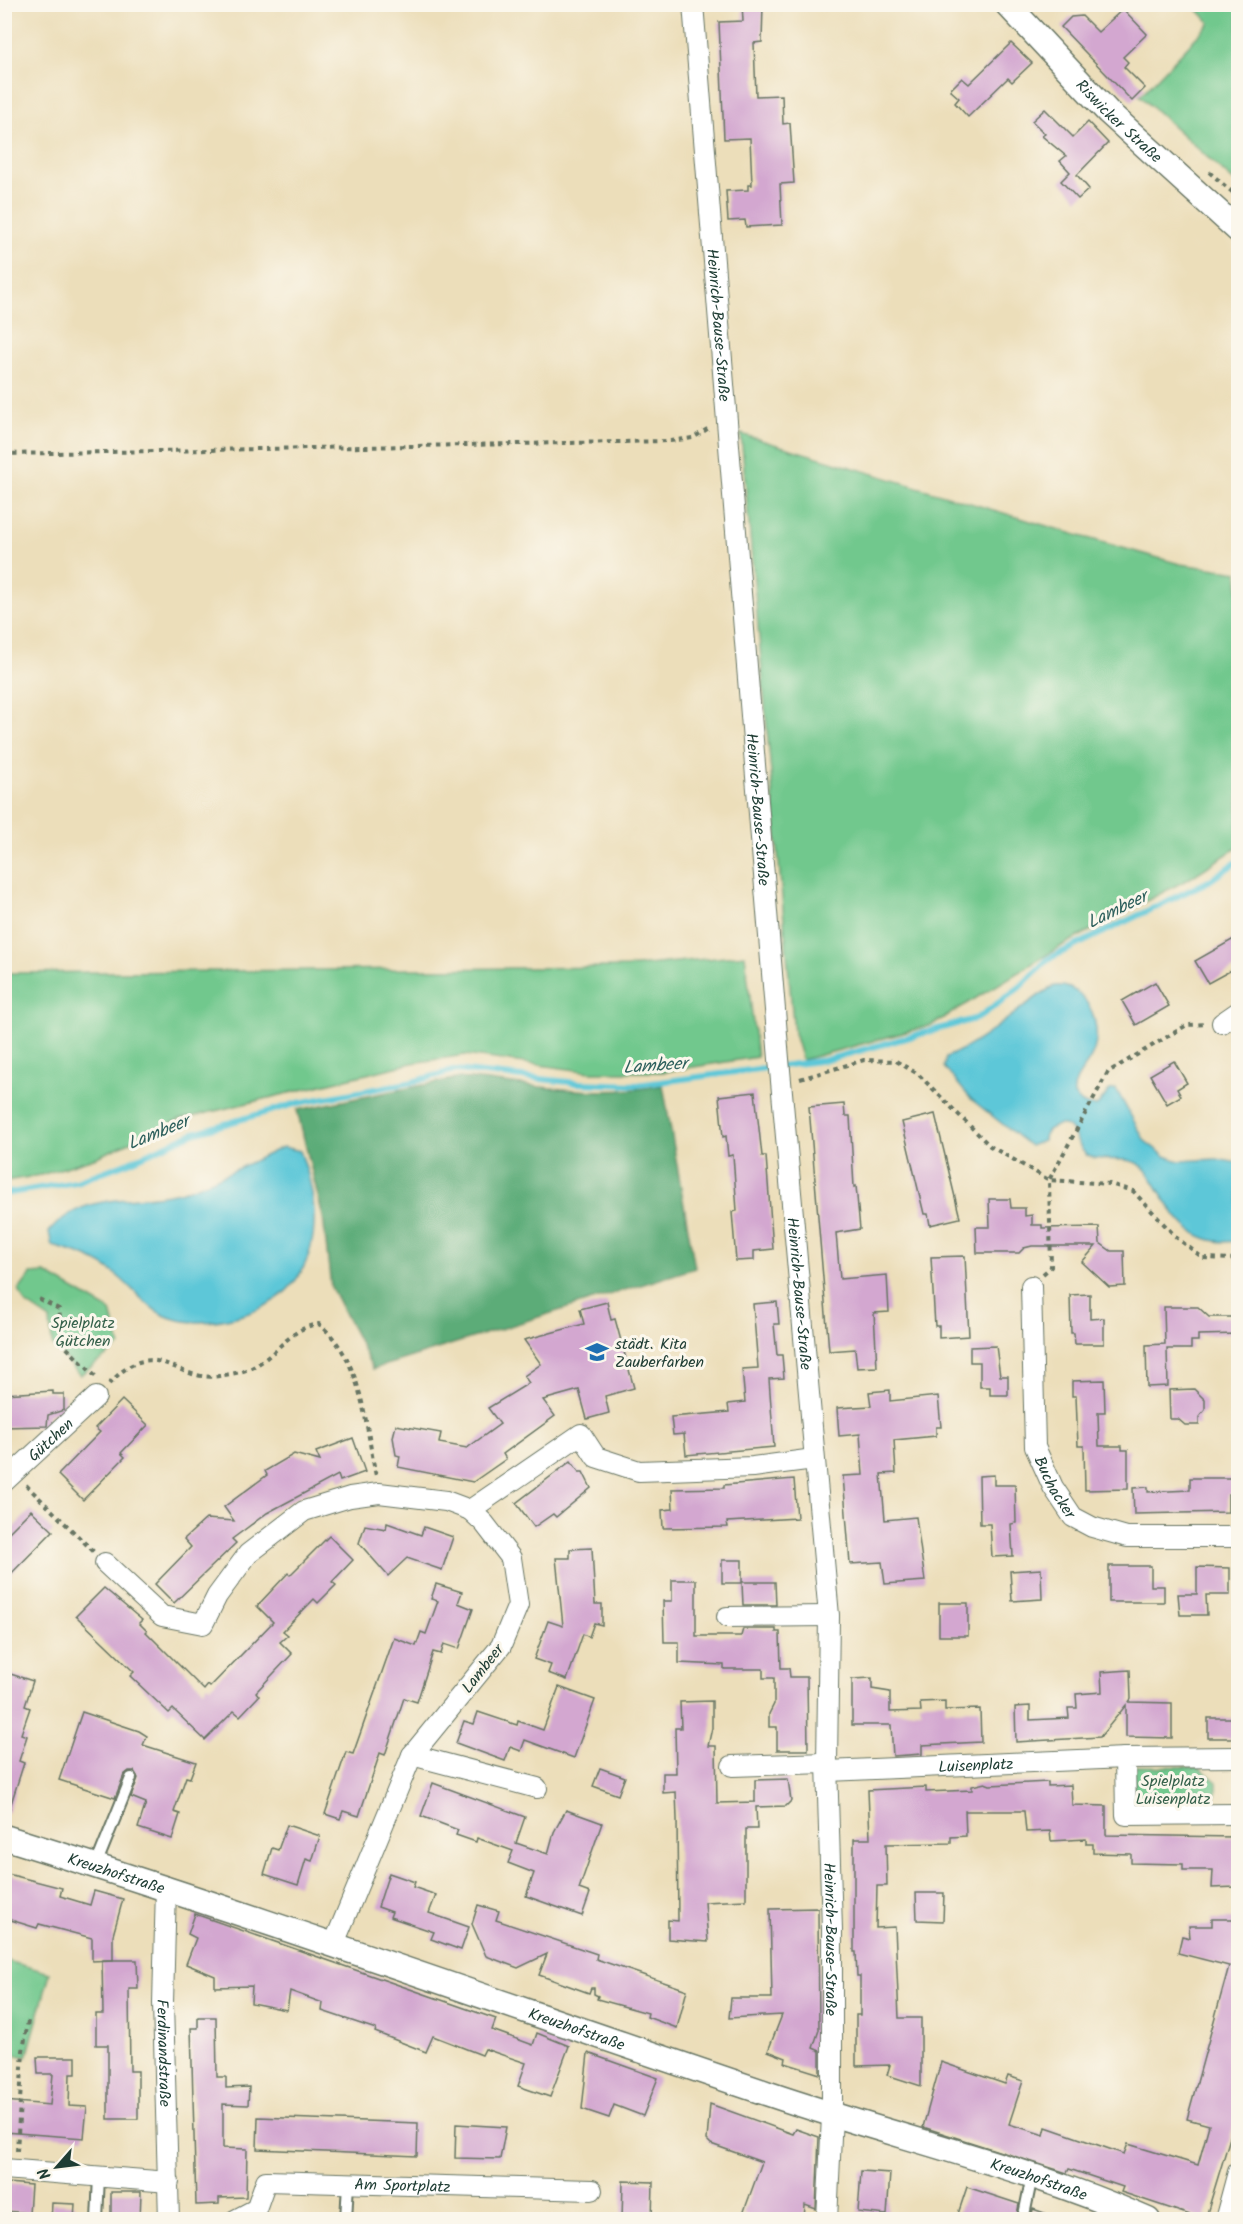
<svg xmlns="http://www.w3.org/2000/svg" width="1243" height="2224" viewBox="0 0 1243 2224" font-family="Kalam,sans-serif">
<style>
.green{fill:#71c88d;stroke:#488260;stroke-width:1.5}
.forest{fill:#5cac78;stroke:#3e7456;stroke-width:1.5}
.water{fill:#5dc7d8;stroke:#3e8286;stroke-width:1.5}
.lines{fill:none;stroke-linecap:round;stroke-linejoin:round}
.stream{stroke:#5dc7d8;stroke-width:6}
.building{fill:#d3a7d0}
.service-casing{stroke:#677563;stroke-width:14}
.minor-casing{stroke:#677563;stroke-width:22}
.tertiary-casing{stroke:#677563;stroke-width:27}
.path{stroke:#677563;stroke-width:4;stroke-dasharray:4.5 4.5;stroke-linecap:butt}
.service{stroke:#fff;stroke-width:10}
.minor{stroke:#fff;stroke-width:20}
.tertiary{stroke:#fff;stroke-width:24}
.labels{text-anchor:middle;stroke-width:6;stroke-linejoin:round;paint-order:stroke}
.street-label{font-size:16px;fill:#1f3d34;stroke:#fbf7ec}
.park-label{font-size:16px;fill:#34604a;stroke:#fbf7ec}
.poi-label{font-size:16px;fill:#1f3d34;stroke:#fbf7ec;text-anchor:start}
.water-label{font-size:18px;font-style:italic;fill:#2e605d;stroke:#fbf7ec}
</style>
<rect width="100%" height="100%" fill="#fbf7ec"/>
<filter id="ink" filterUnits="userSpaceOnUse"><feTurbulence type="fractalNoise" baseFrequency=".0167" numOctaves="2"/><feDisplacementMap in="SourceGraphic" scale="12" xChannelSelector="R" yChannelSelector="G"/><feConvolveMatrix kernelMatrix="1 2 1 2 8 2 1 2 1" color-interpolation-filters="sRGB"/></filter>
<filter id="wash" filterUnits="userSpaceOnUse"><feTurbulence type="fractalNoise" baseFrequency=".008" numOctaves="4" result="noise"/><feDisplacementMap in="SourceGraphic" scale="24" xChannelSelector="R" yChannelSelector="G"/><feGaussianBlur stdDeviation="1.35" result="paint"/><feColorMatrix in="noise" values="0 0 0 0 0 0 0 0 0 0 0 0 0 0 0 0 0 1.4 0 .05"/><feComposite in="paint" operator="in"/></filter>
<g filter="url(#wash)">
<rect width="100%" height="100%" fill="#ecdeba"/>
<!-- green -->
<g class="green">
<path d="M1193,5H1238V185L1140,96L1210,23Z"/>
<path d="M741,434L1080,536L1180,564L1238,572V847L1190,878L1063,945L932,1025L802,1060L794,1033Z"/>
<path d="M745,955L757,1057L662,1072H591L465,1055L412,1063L178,1120L97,1157L41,1175L5,1181V973L627,967Z"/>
<path d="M45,1273L111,1311L120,1346L80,1375L52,1344L50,1320L25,1303L19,1290L31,1274Z"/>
<path d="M1136,1766L1199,1767L1217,1782V1794L1209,1806L1136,1811L1132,1769Z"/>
<path d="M4,1960L50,1973L27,2057L5,2053Z"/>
</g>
<!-- forest -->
<path class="forest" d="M459,1078C525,1084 597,1099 663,1085L695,1268L373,1369L331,1287L323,1217L297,1110Z"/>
<!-- water -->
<g class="water">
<path d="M1054,986C1085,982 1103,1023 1094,1050C1089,1067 1072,1076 1074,1095C1081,1104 1087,1107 1097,1106L1110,1090L1116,1089L1145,1141L1165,1156L1179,1161L1217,1159L1238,1163V1241C1194,1247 1177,1220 1157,1187C1153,1181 1149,1173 1144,1168C1128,1154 1110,1163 1091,1157C1075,1153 1076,1115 1053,1127C1046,1130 1045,1134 1043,1141L1030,1146L971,1099L944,1067L946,1057C987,1041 1017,1007 1054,986Z"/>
<path d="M283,1147L300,1151C325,1215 322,1289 246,1314C227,1320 205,1324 184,1321C149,1316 139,1292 114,1273C97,1259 73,1251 52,1246L49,1232C85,1188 140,1205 186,1190C219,1179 251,1162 283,1147Z"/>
</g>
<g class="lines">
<!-- stream -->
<path class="stream" d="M4,1194L76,1182L129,1162L194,1133L298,1103L413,1082L455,1070L578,1083L637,1085L826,1060L978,1018L1020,987L1048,959L1209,881L1238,861"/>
</g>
<g id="blocks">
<!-- building -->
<g class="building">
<path d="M742,4H763L762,42L754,43L756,96L782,95L783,124L790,123L794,183L780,184L782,225L746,227L745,220L728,221L726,191L748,190V185H752L750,138L724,139L719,22L743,21Z"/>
<path d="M1123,9L1147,34L1123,57L1128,62L1124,67L1145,88L1132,101L1061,27L1071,17L1082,16L1098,32Z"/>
<path d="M1011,43L1032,63L1012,82L1008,78L968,117L955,103L959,98L950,90L962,78L969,84Z"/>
<path d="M1045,109L1073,137L1088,122L1108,143L1077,175L1089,189L1078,199L1061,181L1070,172L1060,161L1066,156L1042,136L1045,134L1032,121Z"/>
<path d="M1239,936V966L1208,983L1195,961Z"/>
<path d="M1155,982L1169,1006L1136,1025L1122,1001Z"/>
<path d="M1174,1061L1187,1083L1177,1089L1181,1096L1167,1104L1150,1075Z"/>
<path d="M755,1092L762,1156H766L773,1249L754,1251V1260L736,1261L732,1212L737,1211L733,1155L728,1156L726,1136L723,1137L719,1096Z"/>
<path d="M844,1104L845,1116H850L854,1187L856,1186L860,1229L836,1233L840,1279L887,1275L889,1312L874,1313L877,1367L857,1368L855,1349L829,1351L809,1107Z"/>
<path d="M935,1114L960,1218L930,1225L928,1214H924L902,1122Z"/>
<path d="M989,1199H1010L1011,1208H1025V1216L1032,1215V1225H1042V1228L1099,1227L1100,1243L1111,1251H1124L1125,1286L1109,1287L1082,1262L1096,1246H1032L1024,1248L1019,1253H977L976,1227H990Z"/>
<path d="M965,1256L969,1336L939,1338V1326H935L931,1257Z"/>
<path d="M1090,1294V1319L1104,1318V1344H1075L1074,1333H1071L1070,1295Z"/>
<path d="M607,1302L611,1320L615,1319L634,1388L605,1396L609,1413L587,1419L579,1390L543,1400L555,1416L503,1454L506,1459L473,1482L398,1467L400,1456L396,1455L393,1437L396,1425L441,1433L439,1443L467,1448L500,1424L488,1408L529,1383L524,1376L541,1364L524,1340L584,1324L580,1309Z"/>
<path d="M777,1302L779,1324H774L777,1355H782L784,1378L769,1379L774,1447L686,1455L684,1434L673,1435L671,1417L729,1412L728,1404L745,1402L742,1369L758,1368L753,1304Z"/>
<path d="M1164,1307H1198L1209,1317H1239V1334L1198,1335V1341H1191V1349H1167L1168,1386L1147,1387L1146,1345L1165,1344Z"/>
<path d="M996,1346L1000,1376H1008V1395H990V1387H980V1362H970V1347Z"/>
<path d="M1104,1380L1105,1412H1098L1099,1446H1122V1450H1128V1489L1085,1490L1084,1446H1078L1076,1396H1072V1381Z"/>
<path d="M1194,1389L1205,1400V1410L1199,1417V1425H1185L1178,1419H1170L1169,1390Z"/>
<path d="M890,1390V1401L938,1396L941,1427H936V1436L894,1440L896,1473L881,1474L885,1520L916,1517L925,1581L885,1584L882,1562L850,1564L843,1476L863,1475L860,1434L839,1436L837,1408L871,1406L869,1392Z"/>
<path d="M53,1391V1394H64V1410L48,1415L47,1426L4,1427V1394Z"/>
<path d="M122,1400L148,1425L121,1453L125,1457L83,1500L58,1475L100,1432L95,1428Z"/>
<path d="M353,1438L365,1472L340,1481L338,1475L267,1513L232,1539L236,1543L174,1603L155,1584L191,1547L184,1539L206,1519L234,1521L224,1507L267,1475L265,1471L294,1454L320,1461L316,1452Z"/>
<path d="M571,1461L579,1472H583L591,1488L556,1517L553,1514L534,1527L516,1503Z"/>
<path d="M994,1475V1485H1015L1016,1523L1011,1524L1013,1556L992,1557L990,1524H980L979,1476Z"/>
<path d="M1190,1478H1238V1494H1228V1512L1134,1514L1133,1488L1148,1487V1492L1190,1490Z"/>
<path d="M794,1479L797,1518L727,1522L728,1527L663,1528L662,1510L673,1509L672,1489L724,1488V1485Z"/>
<path d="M31,1510L53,1531L4,1581V1537Z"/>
<path d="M387,1523L421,1535L424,1527L453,1537L442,1570L407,1558L388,1576L359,1543L365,1525L386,1529Z"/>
<path d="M329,1536L353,1560L332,1582L336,1585L318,1603L314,1599L283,1631L288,1635L280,1642L292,1654L256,1692L259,1696L240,1716L234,1711L205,1740L173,1709L169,1713L130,1676L134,1672L76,1616L104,1588L142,1620L139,1623L147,1631L146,1632L204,1690L208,1685L210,1687L273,1622L257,1606L288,1573L290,1575Z"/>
<path d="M592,1548L595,1604H602V1625L594,1623L589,1637L583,1634L567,1680L548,1673L551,1665L534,1659L548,1621L563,1626L556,1558H570V1549Z"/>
<path d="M722,1560H742V1582H775L776,1605H743L742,1583H722Z"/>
<path d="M1109,1566H1151V1586H1164V1602H1109Z"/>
<path d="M1197,1567L1230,1568V1595H1206L1207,1615H1180L1178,1594H1197Z"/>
<path d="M1041,1569L1042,1599L1012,1601L1010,1571Z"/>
<path d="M672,1580H696V1636H741L743,1629H776V1632H780L781,1668H789L790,1677H807L808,1750H777V1727H769V1714L774,1704V1678H763V1669H724V1665L679,1663V1642H664L663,1601H672Z"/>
<path d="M436,1584L462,1592L458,1603L473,1609L459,1649L444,1644L441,1654L433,1652L417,1702L404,1698L385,1755L380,1753L359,1816L343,1811L340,1819L325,1814L346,1752L353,1754L394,1638L416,1646L421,1632L426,1634L438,1601L431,1599Z"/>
<rect x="939" y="1603" width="29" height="33"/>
<path d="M1130,1670L1131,1699L1129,1702L1172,1703V1738L1126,1737V1705L1100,1737L1016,1742L1015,1707L1030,1706V1720L1069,1718L1068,1708H1077L1076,1694L1102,1692L1101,1672Z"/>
<path d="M4,1672L33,1681L25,1706L30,1708L21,1734L27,1736L19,1761L24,1763L8,1813L4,1812Z"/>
<path d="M872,1678V1689L890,1692V1712L921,1711L920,1702L945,1701V1710L980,1709L981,1742L922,1745V1754L893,1756L891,1725H852V1679Z"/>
<path d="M559,1687L595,1700L574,1758L525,1740L521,1751L510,1747L505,1761L456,1743L464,1721L474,1724L478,1712L517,1725L518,1721L543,1730Z"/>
<path d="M712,1701V1728L708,1746H716L717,1803L755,1802V1780L788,1779L791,1801L786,1806L756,1807L757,1829H746V1900L705,1902L708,1942L668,1939V1920L678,1921L677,1819L676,1792L663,1793V1773H676L675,1728H681L680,1702Z"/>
<path d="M82,1712L139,1731L147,1736L143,1745L196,1762L190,1778L186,1777L174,1812L180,1814L172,1839L138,1828L146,1803L131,1797L138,1778L134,1771H129L124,1775L115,1798L59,1780Z"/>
<rect x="1208" y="1718" width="31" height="20"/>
<path d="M600,1768L625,1777L618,1795L593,1786Z"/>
<path d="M1048,1782V1786L1071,1785L1072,1805L1106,1806V1835L1236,1837V1887L1212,1888L1213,1870H1183V1864L1131,1863V1854L1093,1853V1844H1086V1839L1051,1841L1050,1831L1026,1832L1024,1811H965L966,1836L951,1837V1843L886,1844L887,1886H877L876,1928L895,1927L899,2018H921V2086L887,2075L890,2065L856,2066V2015H860V1976H857L856,1952H854V1839H870L868,1790L926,1787V1792L972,1790V1786L985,1783L990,1785Z"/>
<path d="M433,1783L525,1817L516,1843L548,1854L554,1832L566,1810L602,1823L579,1889L590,1893L582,1916L526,1896L534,1873L508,1863L513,1851L477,1838L476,1842L456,1835L458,1830L421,1816Z"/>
<path d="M287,1825L320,1836L312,1861L306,1859L298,1885L264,1874L272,1848L278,1850Z"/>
<path d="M4,1873L62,1888L60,1896L90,1905L94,1891L123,1899L113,1935V1960L92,1961V1938L39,1924L37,1928L4,1918Z"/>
<path d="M389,1873L415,1882L413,1887L436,1895L429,1913L469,1927L461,1950L431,1939L434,1932L390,1917L392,1912L378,1907Z"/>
<path d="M916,1893H944L943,1921L917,1920Z"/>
<path d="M478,1905L499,1911L496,1920L597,1954L596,1959L687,1990L677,2028L647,2017L648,2013L597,1999L598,1996L594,1994V1988H591L589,1993L539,1975L547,1954L518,1968L486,1956L472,1924Z"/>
<path d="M818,1908L819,2030L813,2048L820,2051V2074L785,2063L786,2058L768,2051L782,2015L729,2018L731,1998H772L770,1909Z"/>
<path d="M195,1914L496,2019L492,2030L533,2045L537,2033L569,2046L550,2097L518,2086L526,2063L485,2049L482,2055L433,2036L426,2052L375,2032L376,2029L322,2011L323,2003L290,1991L287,2010L251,2003L252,1986L215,1987V1976L186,1964L196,1938L188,1934Z"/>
<path d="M1212,1919H1239V2108L1205,2220L1121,2192L1123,2187L1069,2169L1067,2173L923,2127L941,2062L1005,2084L1008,2076L1023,2081L1009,2124L1044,2135L1046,2127L1124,2154L1128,2144L1198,2165L1209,2125L1187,2119L1229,1966L1178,1953L1182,1936L1190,1938L1189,1926H1212Z"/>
<path d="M102,1960H137L138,1989H129L130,2071H138V2119H108V2045H96V2014H103Z"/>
<path d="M198,2017H216L217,2077H226V2088L249,2087L248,2105L223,2104V2148L247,2149L246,2197L219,2198V2204L196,2205L191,2028H198Z"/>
<path d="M588,2053L658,2078L643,2116L614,2105L609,2118L582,2109Z"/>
<path d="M37,2057H76V2074H70L69,2106L87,2107L84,2138L4,2132V2101L50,2105L53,2074H38Z"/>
<path d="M710,2104L793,2134L796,2129L819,2137L816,2209L805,2205L804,2220H758L743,2214L762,2162L711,2144L707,2140Z"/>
<path d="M258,2117L418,2123L417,2156L257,2149Z"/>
<path d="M456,2124L506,2127L500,2159L455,2158Z"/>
<path d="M861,2171L890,2173L887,2215L858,2212Z"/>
<path d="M623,2181L653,2182L652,2220H622Z"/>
<path d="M7,2183L31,2185L29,2213L5,2211Z"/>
<path d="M967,2187L1019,2204L1016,2220H956Z"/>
<path d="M111,2192H141L140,2220H111Z"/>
<path d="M52,2203L75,2204L74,2220H51Z"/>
<path d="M1033,2209L1056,2217V2220H1031Z"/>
</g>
</g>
</g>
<g filter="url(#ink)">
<use href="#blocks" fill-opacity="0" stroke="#677563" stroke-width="1.5"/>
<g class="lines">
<!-- service casing -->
<g class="service-casing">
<g id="service">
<path d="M96,1865L131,1778"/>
<path d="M97,2220L99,2176"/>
<path d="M346,2220L348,2183"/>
<path d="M1023,2220L1032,2176"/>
</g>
</g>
<!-- minor casing -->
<g class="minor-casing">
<g id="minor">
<path id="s1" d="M693,4L779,1059L829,1616L827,1763L832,1930V2116L827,2220"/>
<path d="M1222,1023L1238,1012"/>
<path id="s2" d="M1031,1286L1035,1447L1053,1487L1073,1517L1092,1527L1127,1537H1238"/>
<path id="s3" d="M4,1482L96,1397"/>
<path d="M470,1510L581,1434L596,1457L639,1471L753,1467L814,1459"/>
<path d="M105,1563L162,1616L203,1624L217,1596L248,1554L304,1511L350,1497L379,1493L446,1501L470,1510L484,1523L511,1558L518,1605L501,1646L412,1755L333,1946"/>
<path d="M727,1617L829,1616"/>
<path d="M412,1755L537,1788"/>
<path d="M1238,1757L1125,1758L1126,1815L1238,1814"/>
<path d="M732,1766L827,1763"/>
<path id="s4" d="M828,1771L1125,1758"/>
<path id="s5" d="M166,1887L163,2003L169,2220"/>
<path d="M4,2169L169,2182"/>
<path id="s6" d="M235,2220L256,2209L266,2181L592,2190"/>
<path d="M1225,2220L1238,2172"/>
</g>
</g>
<!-- tertiary casing -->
<g class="tertiary-casing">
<g id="tertiary">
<path id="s7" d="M1007,4L1108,112L1238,230"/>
<path id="s8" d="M4,1837C261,1917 514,2008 769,2094C895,2137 1026,2166 1148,2220"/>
</g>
</g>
<!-- path -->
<g class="path">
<path d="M1209,172L1238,197"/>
<path d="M4,454L670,441L693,438L709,428"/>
<path d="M800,1079L864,1060L896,1061L918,1074L990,1146L1049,1180L1110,1184L1133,1191L1177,1238L1203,1258L1238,1259"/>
<path d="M1043,1274L1051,1267L1049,1180L1108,1072L1187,1025L1206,1024"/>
<path d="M39,1299L59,1309L63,1344L97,1378"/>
<path d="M109,1384C156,1332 173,1383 219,1376C231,1374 245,1372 255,1366C278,1353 291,1327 319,1324C363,1360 365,1424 376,1476"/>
<path d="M26,1485L94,1552"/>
<path d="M17,2151L23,2051L28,2021"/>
</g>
<!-- service -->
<use href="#service" class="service"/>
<!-- minor -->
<use href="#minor" class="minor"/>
<!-- tertiary -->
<use href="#tertiary" class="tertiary"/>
</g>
</g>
<!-- icons -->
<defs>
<g id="school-bare" transform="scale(1.8)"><path d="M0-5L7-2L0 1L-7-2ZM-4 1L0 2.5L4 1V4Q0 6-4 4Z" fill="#1f6fb2" stroke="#fbf7ec" stroke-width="2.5" paint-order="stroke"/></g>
</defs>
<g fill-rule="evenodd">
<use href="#school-bare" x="597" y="1352"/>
</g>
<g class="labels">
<!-- street labels -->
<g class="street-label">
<text dy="6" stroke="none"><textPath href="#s7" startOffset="162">Riswicker Straße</textPath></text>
<text dy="6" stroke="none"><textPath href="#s1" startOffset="322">Heinrich-Bause-Straße</textPath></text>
<text dy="6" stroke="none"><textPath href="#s1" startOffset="808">Heinrich-Bause-Straße</textPath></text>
<text dy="6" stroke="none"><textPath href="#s1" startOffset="1294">Heinrich-Bause-Straße</textPath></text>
<text dy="6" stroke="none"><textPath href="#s3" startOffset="63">Gütchen</textPath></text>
<text dy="6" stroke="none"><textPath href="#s2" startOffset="206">Buchacker</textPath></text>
<text transform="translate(482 1668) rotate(-52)" y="6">Lambeer</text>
<text dy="6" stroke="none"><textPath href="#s4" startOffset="148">Luisenplatz</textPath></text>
<text dy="6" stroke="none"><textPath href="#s8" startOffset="118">Kreuzhofstraße</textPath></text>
<text dy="6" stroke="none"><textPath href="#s1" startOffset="1941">Heinrich-Bause-Straße</textPath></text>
<text dy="6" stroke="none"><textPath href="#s8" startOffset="604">Kreuzhofstraße</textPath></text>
<text dy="6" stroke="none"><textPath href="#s5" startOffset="166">Ferdinandstraße</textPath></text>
<text dy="6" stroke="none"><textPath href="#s8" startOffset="1090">Kreuzhofstraße</textPath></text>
<text dy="6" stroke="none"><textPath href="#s6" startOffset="190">Am Sportplatz</textPath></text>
</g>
<!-- park labels -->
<g class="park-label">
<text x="83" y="1328">Spielplatz<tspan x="83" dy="18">Gütchen</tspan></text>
<text x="1173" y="1786">Spielplatz<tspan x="1173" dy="18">Luisenplatz</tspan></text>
</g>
<!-- poi labels -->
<g class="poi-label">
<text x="615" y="1349">städt. Kita<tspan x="615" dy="18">Zauberfarben</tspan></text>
</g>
<!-- water labels -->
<g class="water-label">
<text transform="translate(1117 909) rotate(-26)" y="6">Lambeer</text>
<text transform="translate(655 1065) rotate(-4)" y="6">Lambeer</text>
<text transform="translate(158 1132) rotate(-22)" y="6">Lambeer</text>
</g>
</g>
<!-- margin -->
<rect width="1243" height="2224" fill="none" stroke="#fbf7ec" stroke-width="24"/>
<!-- north arrow -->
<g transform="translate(57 2167) rotate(242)" stroke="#fbf7ec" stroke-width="4.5" paint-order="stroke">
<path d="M0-4.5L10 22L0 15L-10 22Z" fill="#1f3d34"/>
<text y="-9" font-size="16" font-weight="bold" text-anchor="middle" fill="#1f3d34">N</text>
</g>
</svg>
